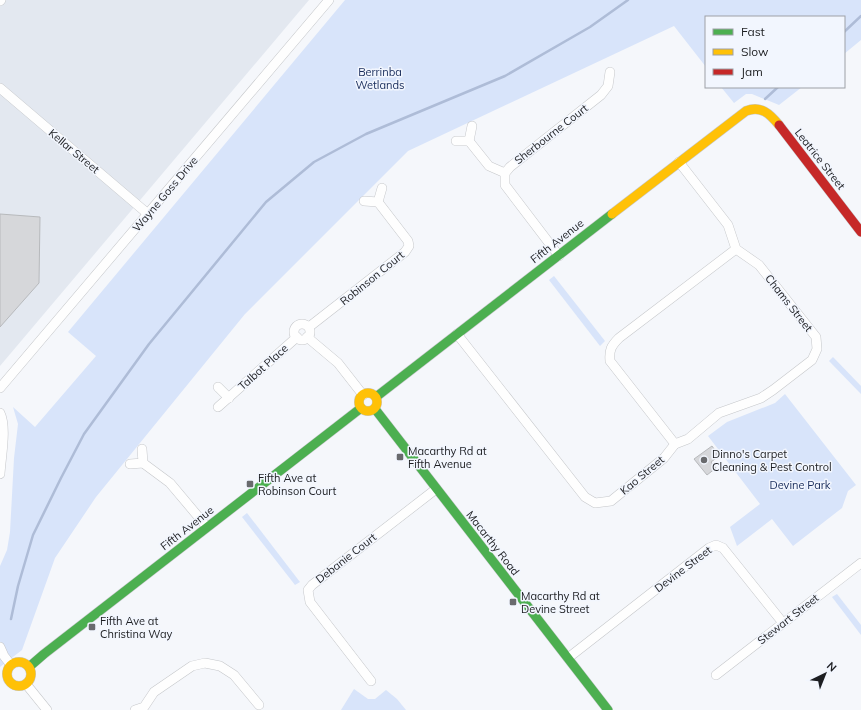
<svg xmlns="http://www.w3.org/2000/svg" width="861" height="710" viewBox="0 0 861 710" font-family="Mulish,sans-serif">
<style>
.built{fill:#e3e8f0}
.green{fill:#d8e4fa}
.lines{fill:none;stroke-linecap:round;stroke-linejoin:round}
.stream{stroke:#aebcd7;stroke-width:2.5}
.building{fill:#d6d7da;stroke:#b7b9bc}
.street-casing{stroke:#c5c7ca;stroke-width:10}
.fast-casing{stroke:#c5c7ca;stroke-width:10}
.slow-casing{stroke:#c5c7ca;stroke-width:10}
.jam-casing{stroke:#c5c7ca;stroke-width:10}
.street{stroke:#fefefe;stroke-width:9}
.fast{stroke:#4caf50;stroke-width:9}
.slow{stroke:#ffc107;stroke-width:9}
.jam{stroke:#c62828;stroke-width:9}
.poi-dot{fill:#696a6d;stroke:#f2f6fe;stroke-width:1.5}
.labels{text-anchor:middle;stroke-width:3;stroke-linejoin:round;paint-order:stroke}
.park-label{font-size:11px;fill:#172b5a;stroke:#f2f6fe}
.street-label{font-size:11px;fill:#1d1e21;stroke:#f2f6fe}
.poi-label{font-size:11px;fill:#1d1e21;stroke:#f2f6fe;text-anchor:start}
</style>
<rect width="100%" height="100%" fill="#f5f7fb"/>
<!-- built -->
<path class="built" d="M0,0H309L0,366Z"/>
<!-- green -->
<g class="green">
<path d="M345,0H861V40L844,54V17H706V67L674,26L408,151L245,314L96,497L55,558L22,650L0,667V566L7,550L10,532L14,458L18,424L13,407L35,427L96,356L68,332Z"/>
<path d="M721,87H802L779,105L752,94H746L734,103Z"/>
<path d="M554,276L605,341L600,346L549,280Z"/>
<path d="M833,357L861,386V394L829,361Z"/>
<path d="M785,394L856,485L848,491L842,508L793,546L772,519L737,546L730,527L760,504L708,436L727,422L775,403Z"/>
<path d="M247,513L300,582L295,585L242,517Z"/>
<path d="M837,594L861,625V635L832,597Z"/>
<path d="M354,689L368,699H375L386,690L397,699L406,710H341Z"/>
</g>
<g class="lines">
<!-- stream -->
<g class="stream">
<path d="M844,32L861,16"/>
<path d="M765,99L778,87"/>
<path d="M11,619L18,586L33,535L61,478L84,434L149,344L266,202L314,162L366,134L505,76L590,27L628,0"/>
</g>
</g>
<!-- building -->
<g class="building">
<path d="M0,214L40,217L39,283L0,327Z"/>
<path d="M712,446L719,456L711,462L716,468L707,475L694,459Z"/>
</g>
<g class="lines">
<!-- street casing -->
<g class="street-casing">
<g id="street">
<path d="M0,1L1,0"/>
<path d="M0,88L148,214"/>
<path d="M456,141H469L472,126"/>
<path d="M469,141L489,166L505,173"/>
<path d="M364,201L378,202L382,188"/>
<path d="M559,256L505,185V173L510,167L601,95L608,86L610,72"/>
<circle cx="302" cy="332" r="8"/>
<path d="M309,327L405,252L409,246L408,241L378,202"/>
<path d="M457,334L585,497L595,503L611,501L664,458L675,444L610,361C609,350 611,346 619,338L736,249"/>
<path d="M307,337L338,363L363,395"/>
<path d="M218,387L229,398"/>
<path d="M0,388L329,0"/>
<path d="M218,407L297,337"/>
<path d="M0,413C7,427 1,457 0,474"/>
<path d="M675,444L688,439L719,413L761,398L773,390L812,360L817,349L816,337L759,265L736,249L728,225L679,162"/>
<path d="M143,463L170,483L207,527"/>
<path d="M130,464L143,463L142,449"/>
<path d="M0,647L4,656L11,665"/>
<path d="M568,658L709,548L716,545L723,548L783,623"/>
<path d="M716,675L861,563"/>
<path d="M371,681L310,602L308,590L312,585L436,489"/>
<path d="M26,684L47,710"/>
<path d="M135,710L144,707L154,692L192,666L205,663L220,666L234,675L259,705"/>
</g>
</g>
<!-- fast casing -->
<g class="fast-casing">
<g id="fast">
<path d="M376,397L612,214"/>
<path d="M375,409L608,710"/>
<path d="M29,667L44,654L361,408"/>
</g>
</g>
<!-- slow casing -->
<g class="slow-casing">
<g id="slow">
<path d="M612,214L746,111C761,105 770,114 779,125"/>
<circle cx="368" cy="402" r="9"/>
<circle cx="19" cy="674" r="12"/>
</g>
</g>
<!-- jam casing -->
<g class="jam-casing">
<path id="jam" d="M779,125L861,232"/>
</g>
<!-- street -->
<use href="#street" class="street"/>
<!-- fast -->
<use href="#fast" class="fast"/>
<!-- slow -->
<use href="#slow" class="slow"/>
<!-- jam -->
<use href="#jam" class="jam"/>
</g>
<!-- markers -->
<g class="poi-dot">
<rect x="396" y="453" width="8" height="8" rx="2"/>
<circle cx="704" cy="460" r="4"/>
<rect x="246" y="480" width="8" height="8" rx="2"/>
<rect x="509" y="598" width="8" height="8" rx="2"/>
<rect x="88" y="623" width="8" height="8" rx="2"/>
</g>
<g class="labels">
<!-- park labels -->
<g class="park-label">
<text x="380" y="76">Berrinba<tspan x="380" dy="13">Wetlands</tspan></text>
<text x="800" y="489">Devine Park</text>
</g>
<!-- street labels -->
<g class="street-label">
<text transform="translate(551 134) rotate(-38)" y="4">Sherbourne Court</text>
<text transform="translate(74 151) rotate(40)" y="4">Kellar Street</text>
<text transform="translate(820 159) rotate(52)" y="4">Leatrice Street</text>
<text transform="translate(165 194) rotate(-50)" y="4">Wayne Goss Drive</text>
<text transform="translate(557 241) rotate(-38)" y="4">Fifth Avenue</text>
<text transform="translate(372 278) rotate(-39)" y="4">Robinson Court</text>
<text transform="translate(789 303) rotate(52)" y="4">Chams Street</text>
<text transform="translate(263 367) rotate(-42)" y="4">Talbot Place</text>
<text transform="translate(642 475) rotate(-40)" y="4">Kao Street</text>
<text transform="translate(187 528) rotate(-38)" y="4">Fifth Avenue</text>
<text transform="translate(493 543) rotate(52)" y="4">Macarthy Road</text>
<text transform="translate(346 558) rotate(-38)" y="4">Debanie Court</text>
<text transform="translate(683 569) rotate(-37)" y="4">Devine Street</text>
<text transform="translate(788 619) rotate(-38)" y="4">Stewart Street</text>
</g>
<!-- poi labels -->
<g class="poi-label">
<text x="408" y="455">Macarthy Rd at<tspan x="408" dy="13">Fifth Avenue</tspan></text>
<text x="712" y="458">Dinno's Carpet<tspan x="712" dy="13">Cleaning &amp; Pest Control</tspan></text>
<text x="258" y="482">Fifth Ave at<tspan x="258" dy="13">Robinson Court</tspan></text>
<text x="521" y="600">Macarthy Rd at<tspan x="521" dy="13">Devine Street</tspan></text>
<text x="100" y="625">Fifth Ave at<tspan x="100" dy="13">Christina Way</tspan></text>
</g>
</g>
<!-- legend -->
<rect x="705" y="16" width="140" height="72" fill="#f2f6fe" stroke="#9da0a6"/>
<rect x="713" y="29" width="20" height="6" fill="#4caf50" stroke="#9da0a6"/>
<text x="741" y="36" font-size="12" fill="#1d1e21">Fast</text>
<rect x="713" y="49" width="20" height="6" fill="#ffc107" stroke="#9da0a6"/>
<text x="741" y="56" font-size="12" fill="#1d1e21">Slow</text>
<rect x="713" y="69" width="20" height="6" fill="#c62828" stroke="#9da0a6"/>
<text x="741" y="76" font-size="12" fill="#1d1e21">Jam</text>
<!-- north arrow -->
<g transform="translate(825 674) rotate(43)" stroke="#f2f6fe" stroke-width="3" paint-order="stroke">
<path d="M0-3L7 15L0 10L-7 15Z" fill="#1d1e21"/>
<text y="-6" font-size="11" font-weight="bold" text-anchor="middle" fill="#1d1e21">N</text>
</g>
</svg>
